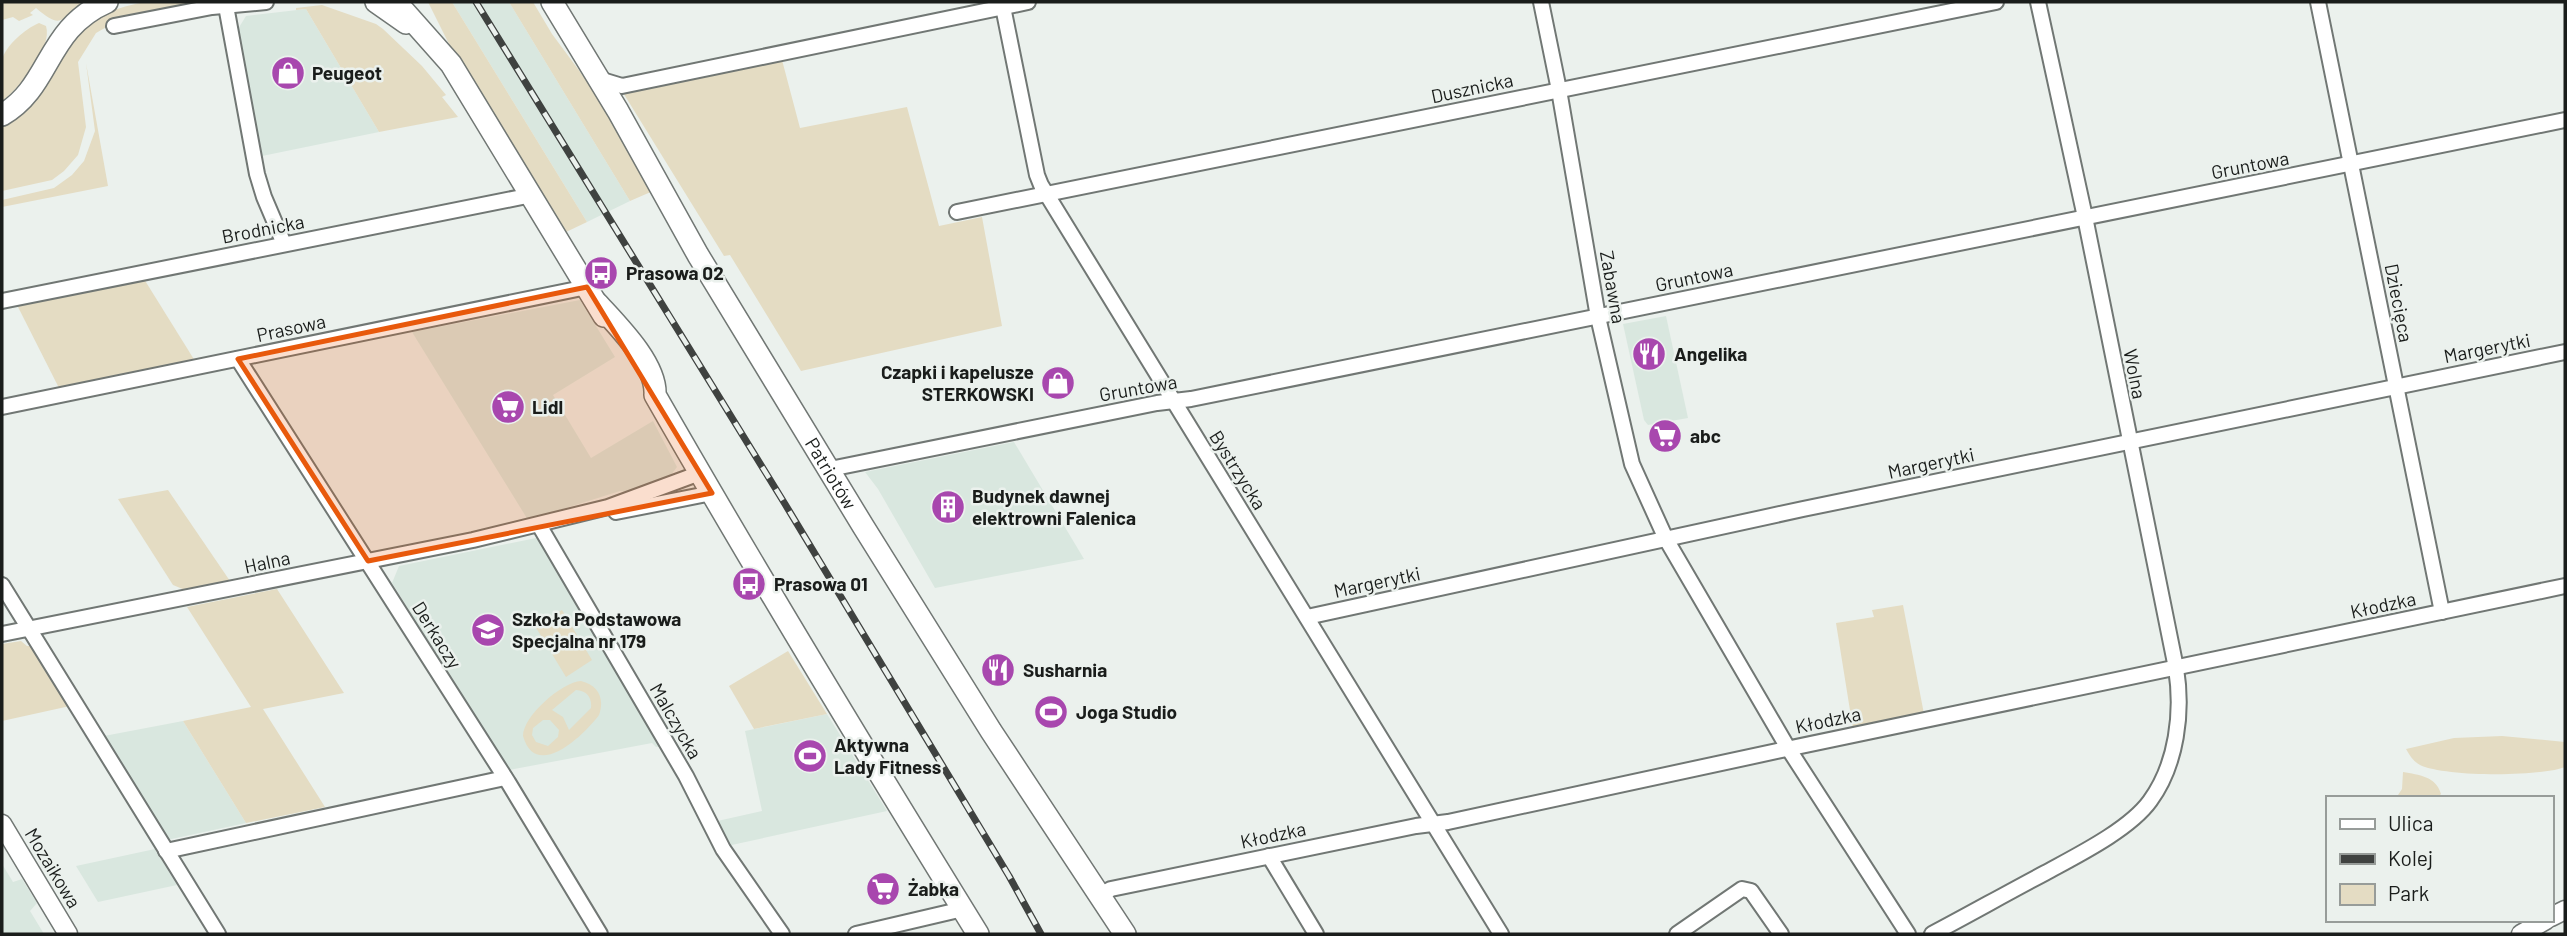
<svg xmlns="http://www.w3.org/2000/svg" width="2567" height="936" viewBox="0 0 2567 936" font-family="Barlow,sans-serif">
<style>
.built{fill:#d9e7df}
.green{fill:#e4dcc3;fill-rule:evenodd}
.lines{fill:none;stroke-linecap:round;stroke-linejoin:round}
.minor-casing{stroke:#717774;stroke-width:18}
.tertiary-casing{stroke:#717774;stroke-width:21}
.secondary-casing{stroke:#717774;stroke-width:24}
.minor{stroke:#fff;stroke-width:14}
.tertiary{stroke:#fff;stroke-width:18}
.secondary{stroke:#fff;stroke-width:21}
.rail-casing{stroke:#3f4240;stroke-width:7}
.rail{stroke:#ebf1ed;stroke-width:4.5;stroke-dasharray:13;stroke-linecap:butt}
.marked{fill:#e8590c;fill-opacity:0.2;stroke:#e8590c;stroke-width:5;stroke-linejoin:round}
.labels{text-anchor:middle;stroke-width:5;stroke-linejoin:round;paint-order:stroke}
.poi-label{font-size:19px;font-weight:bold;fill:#1a1d1b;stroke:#ebf1ed;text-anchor:start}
.street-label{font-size:19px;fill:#1a1d1b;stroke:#ebf1ed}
</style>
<rect width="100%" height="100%" fill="#ebf1ed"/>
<!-- built -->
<g class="built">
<path d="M452,2H509L630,201L587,222Z"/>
<path d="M306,9L379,132L262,156L238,29L246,16Z"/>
<path d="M580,300L615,357L553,395L591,458L653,421L677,467L671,475L628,492L620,491L528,520L412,332Z"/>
<path d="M1666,316L1688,418L1648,425L1644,420L1623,324Z"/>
<path d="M1014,442L1084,559L935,588L878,489L865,472Z"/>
<path d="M541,537L667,746L656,747L652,743L509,770L392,583L399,566Z"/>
<path d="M827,714L887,811L727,846L713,822L762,811L745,731Z"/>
<path d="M183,721L246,823L167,840L104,736Z"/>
<path d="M155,849L177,885L98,902L76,866Z"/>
<path d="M2,864L13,882L22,879L37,903L30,911L44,934H2Z"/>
</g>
<!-- green -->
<g class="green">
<path d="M2,2H85C60,19 63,31 36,8L30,13L33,15L19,21L13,17L2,20Z"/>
<path d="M145,2H217L109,20L110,25L96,33L78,62L86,127L78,155L64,171L52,180L2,191V127C46,107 52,58 85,27C100,12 125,6 145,2Z"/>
<path d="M428,2H452L587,222L564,233L448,42Z"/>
<path d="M509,2H533L552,34L595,92L653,191L630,201Z"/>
<path d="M322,5L376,24L383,29L422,66L446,95L442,97L458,117L379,132L306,9L296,10V8Z"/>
<path d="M39,23L46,26C53,48 19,89 2,101C2,89 0,72 2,60C6,45 25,29 39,23Z"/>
<path d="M782,60L800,128L907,107L939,226L982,217L1002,326L801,371L730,255L724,256L622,91Z"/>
<path d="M86,63L108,186L2,207V200L54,188L72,175L84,161L95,131Z"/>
<path d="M144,279L195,361L59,388L17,305Z"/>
<path d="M168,490L230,581L185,590L173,585L118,499Z"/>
<path d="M277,589L344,693L263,709L325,807L246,823L183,721L251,707L187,607Z"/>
<path d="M1903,605L1924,714L1853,729L1836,623L1874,617L1872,610Z"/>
<path d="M562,610L592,660L566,677L535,626Z"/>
<path d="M21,641L27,646H32L70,706L2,721V644Z"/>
<path d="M788,651L827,714L754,729L729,686Z"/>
<path d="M581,681C598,685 605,698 599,715C585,734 536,782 523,736C523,716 562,682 581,681ZM576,690C587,691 592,697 591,708L569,730L563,717L552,710ZM543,720H550L559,730L558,737L548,746L536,742L532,735L533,728Z"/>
<path d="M2502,736L2565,742V767C2539,777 2445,777 2420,765C2413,761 2410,756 2406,749L2454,738Z"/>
<path d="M2403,772C2419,775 2436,776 2441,794L2437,798H2396L2402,789Z"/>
</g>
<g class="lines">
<!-- minor casing -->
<g class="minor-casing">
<g id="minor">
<path d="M1002,2L1037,175L1041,185L1501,934"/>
<path d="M1541,2L1559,90L1598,317L1632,464L1666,539L1788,748L1908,934"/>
<path d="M2318,2L2442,612"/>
<path d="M226,6L257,174L264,197L284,244"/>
<path d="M114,26L212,7L266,2"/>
<path d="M599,79L622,86L1028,2"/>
<path d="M957,212L1996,2"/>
<path d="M2,301L532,195"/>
<path d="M238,359L508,782L600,934"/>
<path d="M2,407L587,287"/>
<path d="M830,469L1157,403L1191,399L2565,120"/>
<path d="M616,512L712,493"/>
<path d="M539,525L686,776L723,849L782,934"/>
<path d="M2,585L218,934"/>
<path d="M1307,617L1803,509L2565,352"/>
<path d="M2,634L473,540L608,507L700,473"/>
<path d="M166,851L505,778"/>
<path d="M1269,856L1316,934"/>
<path d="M1100,895L1111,889L1416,826L1448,822L1777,751L2565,586"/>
<path d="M856,934L963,909"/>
<path d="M1677,934L1742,889L1751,891L1781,934"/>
<path d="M1932,934C1970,914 2007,893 2045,873C2076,856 2129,830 2150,801C2177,764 2183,712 2176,668L2085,217L2038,2"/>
</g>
</g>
<!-- tertiary casing -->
<g class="tertiary-casing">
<g id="tertiary">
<path d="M2,824L68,934"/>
<path d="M2551,917L2565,910"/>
<path d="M2521,934L2546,920"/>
</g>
</g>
<!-- secondary casing -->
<g class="secondary-casing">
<g id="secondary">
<path d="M376,2L406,23"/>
<path d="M396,2L451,64L604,316"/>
<path id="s1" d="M552,2L618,111L698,255L863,526L991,731L1125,934"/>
<path d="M2,115C52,86 45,29 107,2"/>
<path d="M597,303C617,325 657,364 655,395C759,577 868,756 978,934"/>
</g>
</g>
<!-- minor -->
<use href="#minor" class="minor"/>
<!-- tertiary -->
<use href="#tertiary" class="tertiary"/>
<!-- secondary -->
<use href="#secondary" class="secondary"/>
<!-- rail casing -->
<g class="rail-casing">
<path id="rail" d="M476,2L785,504L1009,876L1041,934"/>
</g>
<!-- rail -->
<use href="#rail" class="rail"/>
</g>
<!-- marked area -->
<path class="marked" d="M587,287L712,493L368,561L238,359Z"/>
<!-- icons -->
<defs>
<g id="shop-disc" transform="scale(1.75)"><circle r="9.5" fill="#a847ae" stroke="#ebf1ed"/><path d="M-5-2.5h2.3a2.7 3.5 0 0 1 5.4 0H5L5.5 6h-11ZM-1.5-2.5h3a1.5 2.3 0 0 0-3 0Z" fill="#fff"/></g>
<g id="bus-disc" transform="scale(1.75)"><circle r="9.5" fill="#a847ae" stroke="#ebf1ed"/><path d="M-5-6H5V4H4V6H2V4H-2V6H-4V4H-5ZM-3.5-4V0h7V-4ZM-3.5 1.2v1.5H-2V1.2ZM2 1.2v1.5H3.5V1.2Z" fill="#fff"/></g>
<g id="restaurant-disc" transform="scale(1.75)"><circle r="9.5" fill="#a847ae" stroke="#ebf1ed"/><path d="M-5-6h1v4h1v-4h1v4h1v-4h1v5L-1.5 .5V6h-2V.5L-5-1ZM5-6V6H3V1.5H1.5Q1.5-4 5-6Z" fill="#fff"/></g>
<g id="supermarket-disc" transform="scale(1.75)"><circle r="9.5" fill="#a847ae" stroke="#ebf1ed"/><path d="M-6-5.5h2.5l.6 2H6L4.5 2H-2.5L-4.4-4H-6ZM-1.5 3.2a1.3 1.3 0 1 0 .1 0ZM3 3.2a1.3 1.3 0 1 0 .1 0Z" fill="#fff"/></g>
<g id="building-disc" transform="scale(1.75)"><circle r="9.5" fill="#a847ae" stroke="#ebf1ed"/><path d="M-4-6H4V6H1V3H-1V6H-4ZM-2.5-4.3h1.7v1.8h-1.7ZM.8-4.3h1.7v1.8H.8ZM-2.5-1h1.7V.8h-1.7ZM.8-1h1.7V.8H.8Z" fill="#fff"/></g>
<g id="school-disc" transform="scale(1.75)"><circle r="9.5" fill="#a847ae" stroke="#ebf1ed"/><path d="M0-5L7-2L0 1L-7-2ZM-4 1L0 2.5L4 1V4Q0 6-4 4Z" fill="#fff"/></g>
<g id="stadium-disc" transform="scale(1.75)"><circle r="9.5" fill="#a847ae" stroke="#ebf1ed"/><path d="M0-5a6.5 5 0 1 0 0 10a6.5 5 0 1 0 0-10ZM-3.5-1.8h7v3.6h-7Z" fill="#fff"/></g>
</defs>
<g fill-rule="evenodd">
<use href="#shop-disc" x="288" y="73"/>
<use href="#bus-disc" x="601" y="273"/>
<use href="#restaurant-disc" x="1649" y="354"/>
<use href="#shop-disc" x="1058" y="383"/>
<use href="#supermarket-disc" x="508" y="407"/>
<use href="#supermarket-disc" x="1665" y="436"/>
<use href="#building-disc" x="948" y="507"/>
<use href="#bus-disc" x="749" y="584"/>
<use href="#school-disc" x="488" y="630"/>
<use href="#restaurant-disc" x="998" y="670"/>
<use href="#stadium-disc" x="1051" y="712"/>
<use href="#stadium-disc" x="810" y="756"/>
<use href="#supermarket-disc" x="883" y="889"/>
</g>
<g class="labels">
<!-- poi labels -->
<g class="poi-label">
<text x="312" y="80">Peugeot</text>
<text x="626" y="280">Prasowa 02</text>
<text x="1674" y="361">Angelika</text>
<text x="1034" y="379" text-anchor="end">Czapki i kapelusze<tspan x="1034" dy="22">STERKOWSKI</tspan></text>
<text x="532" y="414">Lidl</text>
<text x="1690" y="443">abc</text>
<text x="972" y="503">Budynek dawnej<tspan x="972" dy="22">elektrowni Falenica</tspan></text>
<text x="774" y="591">Prasowa 01</text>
<text x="512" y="626">Szkoła Podstawowa<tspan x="512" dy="22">Specjalna nr 179</tspan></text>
<text x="1023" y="677">Susharnia</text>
<text x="1076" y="719">Joga Studio</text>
<text x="834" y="752">Aktywna<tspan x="834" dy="22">Lady Fitness</tspan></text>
<text x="908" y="896">Żabka</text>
</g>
<!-- street labels -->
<g class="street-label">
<text transform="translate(1472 88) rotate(-12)" y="7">Dusznicka</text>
<text transform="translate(2250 165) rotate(-11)" y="7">Gruntowa</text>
<text transform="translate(263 229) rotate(-11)" y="7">Brodnicka</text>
<text transform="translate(1694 277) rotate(-12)" y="7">Gruntowa</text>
<text transform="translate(1613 287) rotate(80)" y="7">Zabawna</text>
<text transform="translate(2399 303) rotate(79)" y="7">Dziecięca</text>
<text transform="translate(291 328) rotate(-12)" y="7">Prasowa</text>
<text transform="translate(2487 348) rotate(-11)" y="7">Margerytki</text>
<text transform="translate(2135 374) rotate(79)" y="7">Wolna</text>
<text transform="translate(1138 388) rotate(-10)" y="7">Gruntowa</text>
<text transform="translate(1931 463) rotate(-12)" y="7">Margerytki</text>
<text transform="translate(1238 470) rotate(58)" y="7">Bystrzycka</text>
<text dy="7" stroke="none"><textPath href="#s1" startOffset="548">Patriotów</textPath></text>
<text transform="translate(267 562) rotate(-12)" y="7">Halna</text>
<text transform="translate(1377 582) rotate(-12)" y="7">Margerytki</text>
<text transform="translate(2383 605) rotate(-12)" y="7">Kłodzka</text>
<text transform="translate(437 635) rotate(58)" y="7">Derkaczy</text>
<text transform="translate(1828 720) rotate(-12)" y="7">Kłodzka</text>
<text transform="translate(676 721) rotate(60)" y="7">Malczycka</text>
<text transform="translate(1273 835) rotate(-12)" y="7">Kłodzka</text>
<text transform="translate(53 868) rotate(59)" y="7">Mozaikowa</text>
</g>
</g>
<!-- border -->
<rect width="2567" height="936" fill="none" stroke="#1a1d1b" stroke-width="7"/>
<!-- legend -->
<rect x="2326" y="796" width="228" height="126" fill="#ebf1ed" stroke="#979c99" stroke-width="2"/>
<rect x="2340" y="819" width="35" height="10" fill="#ffffff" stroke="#979c99" stroke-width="2"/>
<text x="2388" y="831" font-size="21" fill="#1a1d1b">Ulica</text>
<rect x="2340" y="854" width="35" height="10" fill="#3f4240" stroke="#979c99" stroke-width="2"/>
<text x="2388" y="866" font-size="21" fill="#1a1d1b">Kolej</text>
<rect x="2340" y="884" width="35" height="21" fill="#e4dcc3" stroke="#979c99" stroke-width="2"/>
<text x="2388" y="901" font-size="21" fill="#1a1d1b">Park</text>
</svg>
